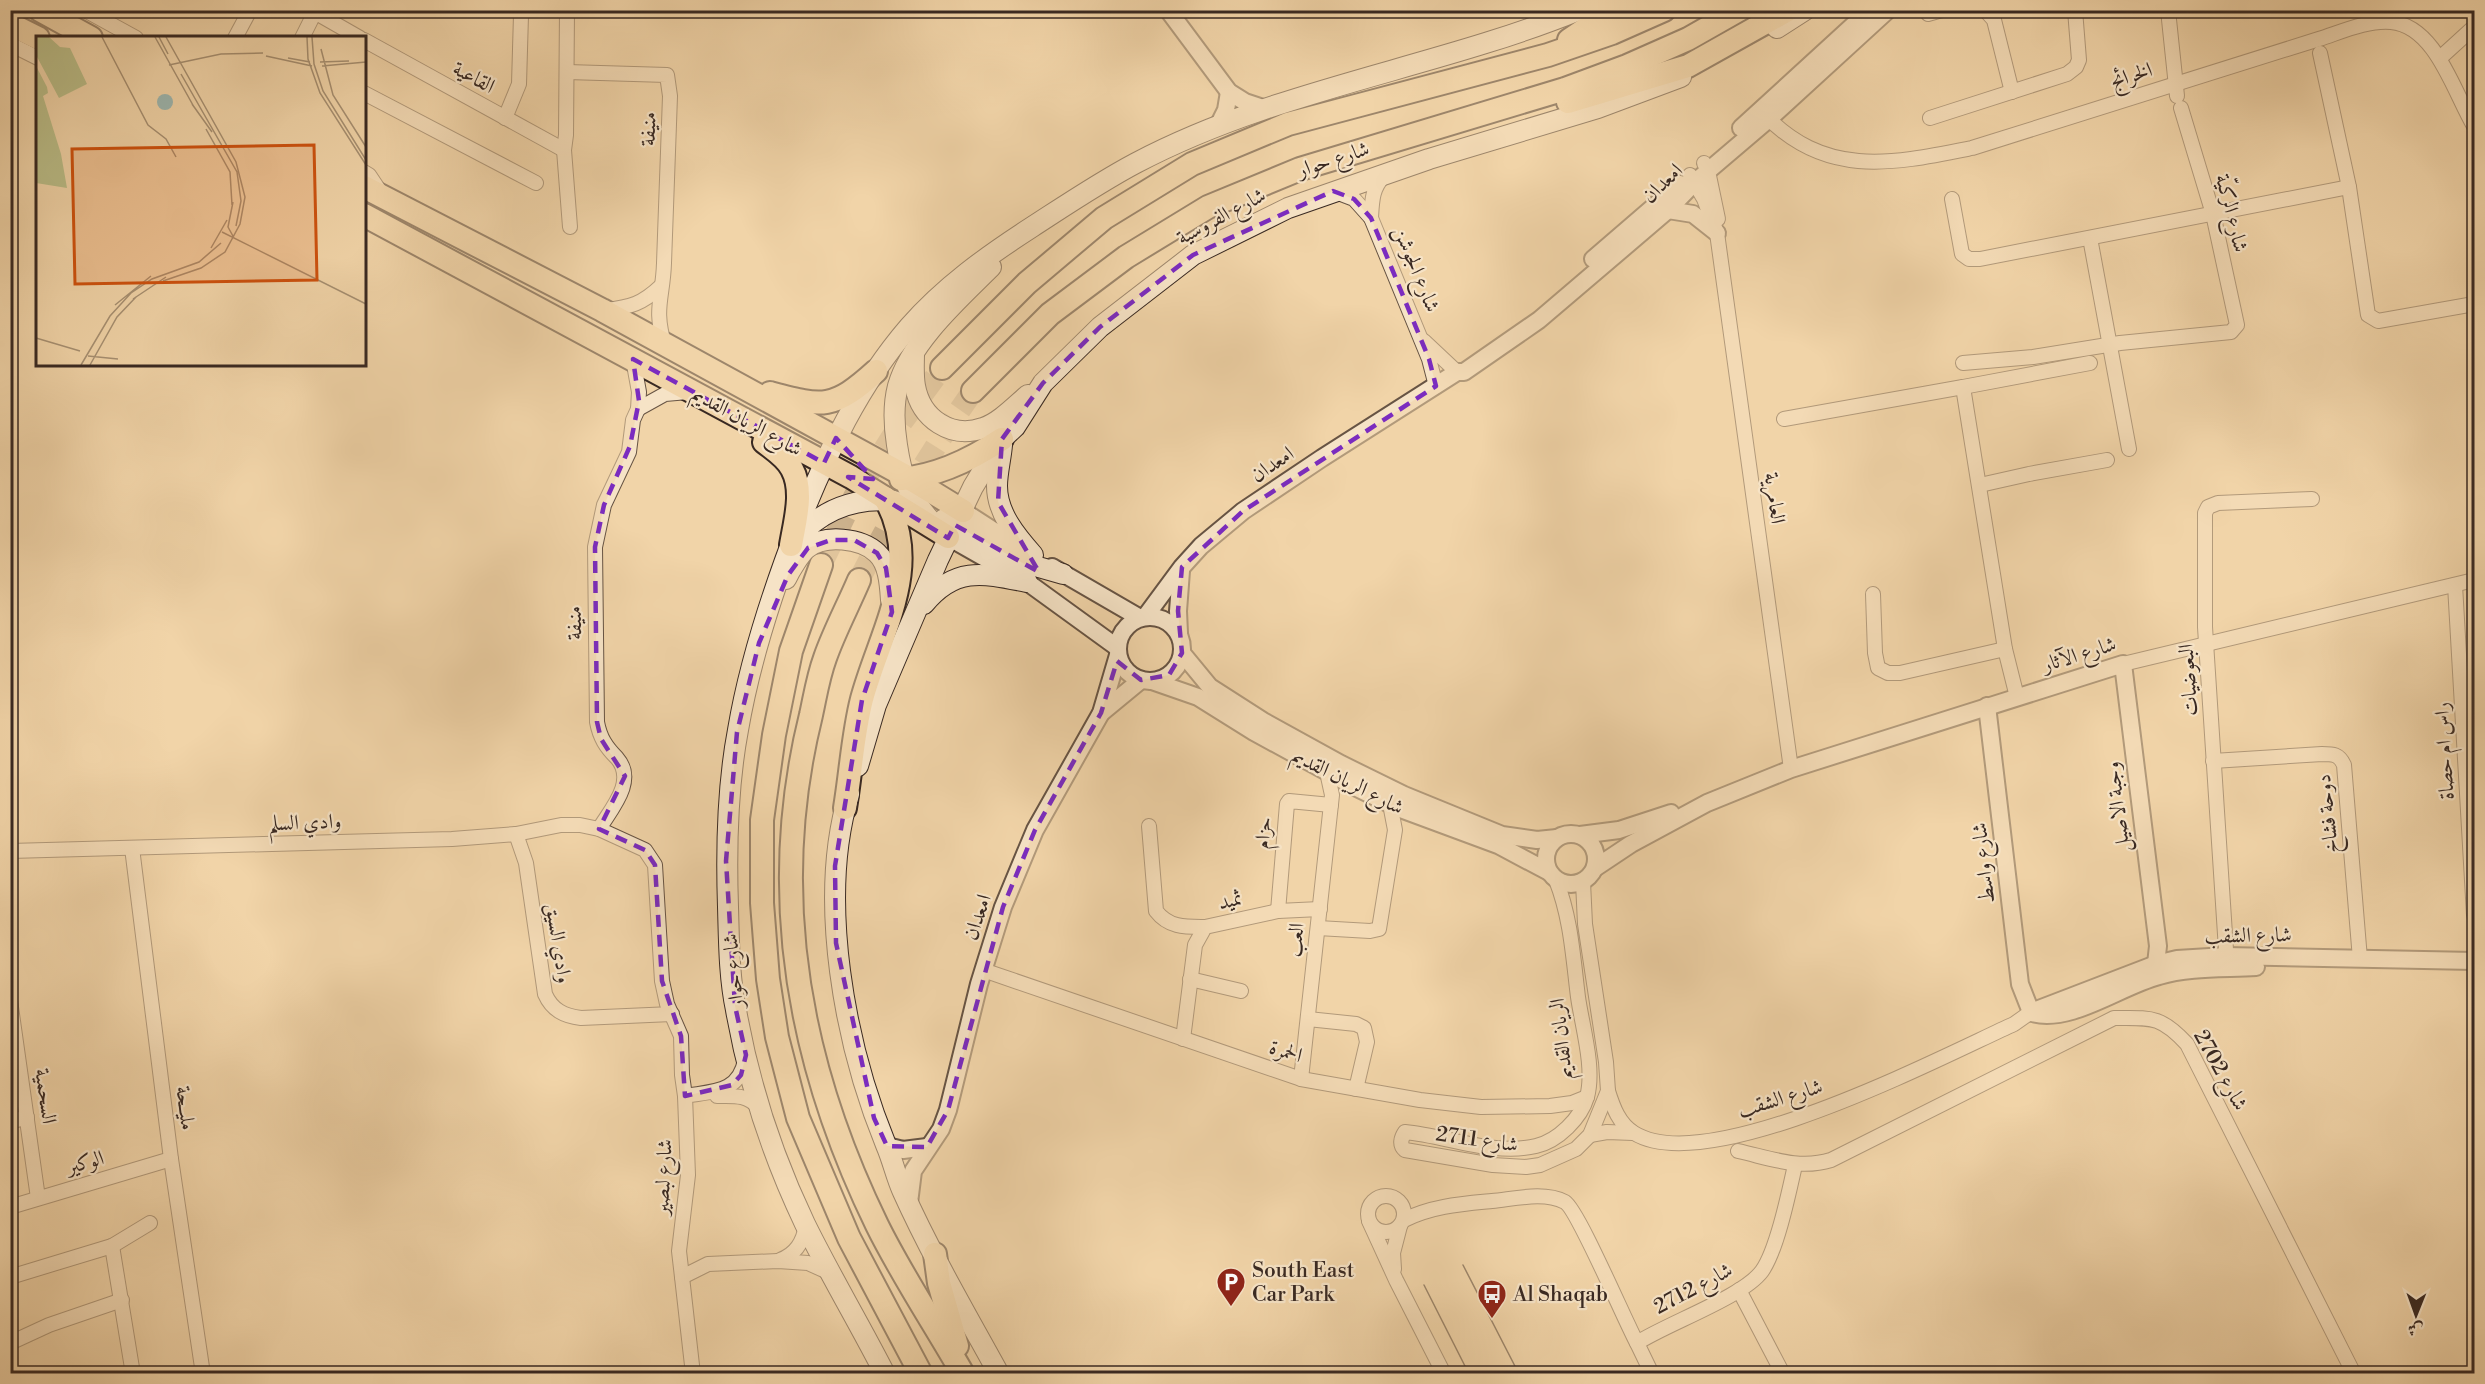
<svg xmlns="http://www.w3.org/2000/svg" width="2485" height="1384" viewBox="0 0 2485 1384" font-family="'Libre Bodoni',Amiri,serif">
<style>
.lines{fill:none;stroke-linecap:round;stroke-linejoin:round}
.trunk-tunnel{stroke:#ccb28d;stroke-width:22;stroke-dasharray:22 11;stroke-linecap:butt}
.minor-casing{stroke:#675444;stroke-width:16}
.tertiary-casing{stroke:#675444;stroke-width:20}
.secondary-casing{stroke:#392922;stroke-width:22}
.trunk-casing{stroke:#392922;stroke-width:26}
.minor{stroke:#f6e3c6;stroke-width:14}
.tertiary{stroke:#f6e3c6;stroke-width:16}
.secondary{stroke:#f6e3c6;stroke-width:20}
.trunk{stroke:#f1d4a8;stroke-width:22}
.tram{stroke:#392922;stroke-width:1.5}
.marked{fill:none;stroke:#7b2cbf;stroke-width:4.5;stroke-dasharray:12 8;stroke-linejoin:round}
.labels{text-anchor:middle;stroke-width:4.5;stroke-linejoin:round;paint-order:stroke}
.street-label{font-size:21px;fill:#392922;stroke:#f6e3c6}
.poi-label{font-size:21px;fill:#392922;stroke:#f6e3c6;text-anchor:start}
.inset-road{fill:none;stroke:#a79072;stroke-width:1.5}
.view{fill:#ce520f;fill-opacity:0.15;stroke:#ce520f;stroke-width:3}
.inset-edge{fill:none;stroke:#392922;stroke-width:3}
</style>
<rect width="100%" height="100%" fill="#f1d4a8"/>
<filter id="stains"><feTurbulence type="fractalNoise" baseFrequency=".00333" numOctaves="4"/><feColorMatrix values="0 0 0 0 .2 0 0 0 0 .09 0 0 0 0 .02 0 0 0 .5 -.17"/></filter>
<radialGradient id="worn" r=".72"><stop offset=".6" stop-color="#630" stop-opacity="0"/><stop offset="1" stop-color="#630" stop-opacity=".3"/></radialGradient>
<g class="lines">
<!-- trunk-tunnel -->
<g class="trunk-tunnel">
<path d="M821,565L855,495L899,426L942,368"/>
<path d="M859,580C893,514 930,452 973,391"/>
</g>
<!-- minor casing -->
<g class="minor-casing">
<g id="minor">
<path d="M85,10L136,38"/>
<path d="M311,10L360,38"/>
<path d="M567,10L566,135L564,150L570,227"/>
<path d="M1985,10L1994,20L2012,92"/>
<path d="M2168,10L2177,96"/>
<path d="M1928,14L1942,10"/>
<path d="M235,38L250,10"/>
<path d="M302,38L315,12"/>
<path d="M364,40L564,150"/>
<path d="M10,44L38,58"/>
<path d="M2320,53L2349,187L2368,315L2378,321L2474,304"/>
<path d="M2440,58L2474,27"/>
<path d="M567,72L667,75L670,96C668,151 666,207 664,263C663,298 653,309 665,346"/>
<path d="M364,93L536,183"/>
<path d="M1762,112C1824,179 1892,164 1972,148L2319,39C2341,32 2367,20 2391,22C2436,26 2454,93 2474,126"/>
<path d="M505,118L519,84L521,15"/>
<path d="M1930,118L2067,74L2076,67L2079,60L2075,10"/>
<path d="M1704,163L1708,171L1718,219"/>
<path d="M364,172L369,175L381,193"/>
<path d="M1690,175L1704,199L1717,233L1791,769"/>
<path d="M1333,191L1354,199L1371,218L1429,359L1436,386"/>
<path d="M1952,199L1962,254L1969,259H1980L2349,187"/>
<path d="M1371,218C1372,201 1372,188 1384,176"/>
<path d="M2090,238L2129,449"/>
<path d="M605,310C631,307 642,304 661,286"/>
<path d="M1424,341L1457,372"/>
<path d="M1963,363L2033,357L2120,343L2231,332L2237,325L2213,214L2181,108"/>
<path d="M1963,387L2090,363"/>
<path d="M638,409L665,394L688,392"/>
<path d="M1784,419L1963,387L2005,649L2017,697"/>
<path d="M1980,485L2029,474L2107,460"/>
<path d="M2455,585L2474,915"/>
<path d="M1873,594L1875,653L1878,668L1888,673H1900L2005,649"/>
<path d="M2123,664L2474,580"/>
<path d="M2213,761L2322,754C2333,754 2339,754 2344,765L2360,959"/>
<path d="M1149,826L1156,911C1169,928 1186,927 1205,927"/>
<path d="M599,829C611,809 637,781 617,758C606,747 600,738 597,722L595,547L604,505L629,452L633,420L638,409L639,392L633,359"/>
<path d="M516,834L526,863L545,994C552,1010 564,1016 581,1018L672,1014"/>
<path d="M132,848L171,1159L203,1374"/>
<path d="M10,851L452,839L516,834L561,825H580L599,829L645,850L655,865L662,981L667,1004L681,1036L682,1075L685,1096"/>
<path d="M1556,880C1571,918 1573,957 1578,997C1582,1026 1595,1068 1587,1097C1581,1118 1558,1141 1536,1146C1494,1156 1447,1136 1405,1132C1401,1138 1399,1145 1405,1150L1493,1165L1526,1167L1540,1165L1576,1149L1590,1135L1608,1091L1606,1062L1585,924L1583,882"/>
<path d="M1278,911L1287,804L1289,801L1331,805"/>
<path d="M1318,928L1370,931L1379,929L1395,830L1390,804"/>
<path d="M2227,965L2205,627V513L2208,507L2218,503L2312,499"/>
<path d="M983,970L1301,1079L1420,1100L1481,1107L1550,1106L1572,1103L1587,1097"/>
<path d="M1190,979L1241,991"/>
<path d="M10,1000L38,1198"/>
<path d="M1308,1019L1356,1024L1364,1028L1367,1042L1356,1089"/>
<path d="M1183,1039L1195,945L1205,927L1278,911L1320,909"/>
<path d="M1301,1079L1332,795L1327,772"/>
<path d="M1608,1091C1613,1107 1619,1124 1634,1133C1708,1179 1939,1058 2014,1024L2031,1012"/>
<path d="M717,1096C734,1096 747,1094 759,1108"/>
<path d="M10,1122L27,1117"/>
<path d="M1590,1135L1607,1132L1633,1133"/>
<path d="M1738,1151C1770,1158 1799,1170 1831,1160L2114,1018C2151,1018 2160,1015 2187,1044L2354,1374"/>
<circle cx="1386" cy="1214" r="18"/>
<path d="M10,1207L171,1159"/>
<path d="M1404,1220C1432,1206 1461,1204 1492,1201C1514,1199 1544,1191 1565,1202C1578,1210 1625,1321 1637,1343"/>
<path d="M1369,1221L1396,1280L1444,1374"/>
<path d="M112,1246L133,1374"/>
<path d="M780,1260C796,1254 803,1242 806,1226"/>
<path d="M1394,1269L1393,1253L1400,1226"/>
<path d="M10,1277L112,1246L150,1223"/>
<path d="M682,1277L679,1251L688,1175L685,1096C713,1091 739,1093 745,1060"/>
<path d="M1739,1290L1783,1374"/>
<path d="M10,1343L49,1325L122,1300"/>
<path d="M693,1374L682,1277L708,1264L778,1261L808,1263L830,1273"/>
<path d="M1652,1374L1637,1343C1668,1323 1743,1297 1762,1271C1777,1250 1789,1192 1795,1165"/>
</g>
</g>
<!-- tertiary casing -->
<g class="tertiary-casing">
<g id="tertiary">
<path d="M1168,10L1229,92L1245,102L1263,108"/>
<path d="M1218,126L1226,110L1229,92"/>
<path d="M1741,128L1870,10"/>
<path d="M1668,210L1693,214L1717,233"/>
<path d="M1593,259L1680,184"/>
<path d="M963,511L1025,551"/>
<path d="M948,537L1027,582L1118,648"/>
<path d="M1052,567L1140,618"/>
<circle cx="1150" cy="649" r="32"/>
<path d="M1145,617L1182,567L1201,546L1243,511L1322,458L1457,372H1464L1539,320L1668,210L1695,182L1769,119L1888,10"/>
<path d="M1179,633L1178,611L1181,571"/>
<path d="M1182,653L1210,687L1263,721L1341,764L1404,795L1502,835L1537,840L1557,838"/>
<path d="M1152,681L1198,697L1254,732L1355,787L1398,808L1498,845L1549,872"/>
<path d="M1987,706L2020,984L2031,1012"/>
<path d="M1101,713L1141,680"/>
<circle cx="1571" cy="859" r="25"/>
<path d="M1580,835L1619,830L1671,813"/>
<path d="M1595,868L1631,844L1707,803L1791,769L2123,664L2158,946L2156,964"/>
<path d="M2031,1012L2156,964L2177,959L2226,956L2474,961"/>
<path d="M2032,1013C2071,1024 2120,986 2159,976C2189,967 2224,969 2256,967"/>
<path d="M887,1146L903,1150L927,1147"/>
<path d="M909,1203L913,1171L941,1129L948,1110L979,984L1003,907L1035,830L1101,713L1118,655"/>
</g>
</g>
<!-- secondary casing -->
<g class="secondary-casing">
<g id="secondary">
<path d="M1777,28L1805,10"/>
<path d="M914,353C914,364 913,375 915,386C921,419 951,439 983,428C999,423 1015,406 1028,395"/>
<path d="M1002,445C1001,458 997,473 997,486C997,513 1016,536 1033,555"/>
<path d="M944,519L1021,562L1063,574"/>
<path d="M933,523C909,498 902,479 897,445C894,426 893,405 898,386C911,341 959,299 991,267"/>
<path d="M797,538C823,509 856,497 894,501"/>
<path d="M786,579C790,570 800,554 807,548C825,534 861,538 877,553C889,564 890,585 891,600"/>
<path d="M924,604C955,566 983,573 1027,582"/>
<path d="M858,766L876,705L938,560L973,487L1002,439L1015,427L1043,383L1100,327L1193,255L1288,208L1429,159L1598,108L1681,77"/>
<path d="M849,794C817,900 845,1045 886,1145C893,1161 896,1177 903,1192C931,1254 966,1314 999,1374"/>
<path d="M885,1374C859,1323 830,1275 805,1224C773,1157 749,1084 736,1010C729,977 729,941 728,907C726,848 727,788 738,730C750,659 773,590 799,523C827,453 859,385 909,327C944,287 987,256 1032,227C1066,205 1100,182 1136,163C1276,89 1434,69 1579,10"/>
</g>
</g>
<!-- trunk casing -->
<g class="trunk-casing">
<g id="trunk">
<path d="M40,10L91,38"/>
<path d="M10,24L38,38"/>
<path d="M1569,40L1597,21L1617,10"/>
<path d="M1568,102L1688,66L1788,10"/>
<path d="M364,187L602,310L909,478L963,511"/>
<path d="M364,215L851,477L948,537"/>
<path d="M942,368L1027,283L1104,218L1192,164L1288,124L1548,55L1612,33L1664,10"/>
<path d="M973,391L1050,314L1126,257L1208,207L1300,169L1565,89L1627,66L1688,39L1739,10"/>
<path d="M770,393C823,407 833,410 876,371"/>
<path d="M764,442C774,450 786,457 792,469C804,491 795,521 791,545"/>
<path d="M901,479C938,476 972,459 1002,439"/>
<path d="M821,565L791,651L774,735L762,820V903L768,979L777,1037L798,1118L849,1238L921,1374"/>
<path d="M859,580C848,606 834,632 825,658C818,677 815,697 811,715C767,892 798,1063 877,1225C901,1274 935,1325 963,1374"/>
<path d="M845,808C851,772 853,734 862,699C880,632 924,567 885,498"/>
<path d="M935,1254L939,1283L957,1346"/>
</g>
</g>
<!-- minor -->
<use href="#minor" class="minor"/>
<!-- tertiary -->
<use href="#tertiary" class="tertiary"/>
<!-- secondary -->
<use href="#secondary" class="secondary"/>
<!-- trunk -->
<use href="#trunk" class="trunk"/>
<!-- tram -->
<g class="tram">
<path d="M1463,1265L1519,1374"/>
<path d="M1424,1285L1469,1374"/>
</g>
</g>
<!-- marked area -->
<path d="M0 0H2485V1384H0ZM1333,191L1354,199L1371,218L1429,359L1436,386L1243,511L1182,567L1178,611L1182,653L1169,675L1141,680L1117,661L1101,713L1035,830L1003,907L948,1110L927,1147L887,1146L874,1118L836,943L835,866L862,700L892,612L886,568L877,553L854,540H831L808,548L788,575L759,643L737,732L726,861L735,1006L746,1055L741,1075L732,1085L685,1096L681,1036L662,981L655,865L645,850L599,829L625,776L601,739L597,722L595,547L604,505L630,446L639,401L633,359L824,463L836,438L873,479L848,477L948,538L955,525L1039,572L998,502L1002,439L1043,383L1100,327L1193,255Z" fill="#f1d4a8" fill-opacity=".55" fill-rule="evenodd"/>
<path class="marked" d="M1333,191L1354,199L1371,218L1429,359L1436,386L1243,511L1182,567L1178,611L1182,653L1169,675L1141,680L1117,661L1101,713L1035,830L1003,907L948,1110L927,1147L887,1146L874,1118L836,943L835,866L862,700L892,612L886,568L877,553L854,540H831L808,548L788,575L759,643L737,732L726,861L735,1006L746,1055L741,1075L732,1085L685,1096L681,1036L662,981L655,865L645,850L599,829L625,776L601,739L597,722L595,547L604,505L630,446L639,401L633,359L824,463L836,438L873,479L848,477L948,538L955,525L1039,572L998,502L1002,439L1043,383L1100,327L1193,255Z"/>
<!-- icons -->
<defs>
<g id="parking-pin" transform="scale(1.5)"><path d="M0 17L-7.5 6A9.5 9.5 0 1 1 7.5 6Z" fill="#8f2418" stroke="#f6e3c6"/><path d="M-3.5-5.5H1a3.5 3.5 0 0 1 0 7H-1V5.5H-3.5ZM-1-3.4V-.6H.8a1.4 1.4 0 0 0 0-2.8Z" fill="#fff"/></g>
<g id="bus-pin" transform="scale(1.5)"><path d="M0 17L-7.5 6A9.5 9.5 0 1 1 7.5 6Z" fill="#8f2418" stroke="#f6e3c6"/><path d="M-5-6H5V4H4V6H2V4H-2V6H-4V4H-5ZM-3.5-4V0h7V-4ZM-3.5 1.2v1.5H-2V1.2ZM2 1.2v1.5H3.5V1.2Z" fill="#fff"/></g>
</defs>
<g fill-rule="evenodd">
<use href="#parking-pin" x="1231" y="1282"/>
<use href="#bus-pin" x="1492" y="1294"/>
</g>
<g class="labels">
<!-- street labels -->
<g class="street-label">
<text transform="translate(2131 75) rotate(-18)" y="7">الخرائج</text>
<text transform="translate(474 77) rotate(29)" y="7">القاعية</text>
<text transform="translate(648 129) rotate(-88)" y="7">منيفة</text>
<text transform="translate(1333 159) rotate(-18)" y="7">شارع حوار</text>
<text transform="translate(1662 183) rotate(-44)" y="7">امعدان</text>
<text transform="translate(2232 213) rotate(76)" y="7">شارع الركيّة</text>
<text transform="translate(1221 216) rotate(-28)" y="7">شارع الفروسية</text>
<text transform="translate(1417 269) rotate(68)" y="7">شارع الجوشن</text>
<text transform="translate(747 421) rotate(29)" y="7">شارع الريان القديم</text>
<text transform="translate(1272 464) rotate(-34)" y="7">امعدان</text>
<text transform="translate(1775 498) rotate(82)" y="7">العامرية</text>
<text transform="translate(574 623) rotate(-91)" y="7">منيفة</text>
<text transform="translate(2079 654) rotate(-17)" y="7">شارع الآثار</text>
<text transform="translate(2188 680) rotate(-94)" y="7">البعوضيات</text>
<text transform="translate(2444 751) rotate(-93)" y="7">راس ام حصاة</text>
<text transform="translate(1348 781) rotate(27)" y="7">شارع الريان القديم</text>
<text transform="translate(2117 807) rotate(-97)" y="7">وجبة الاصيل</text>
<text transform="translate(2327 814) rotate(-96)" y="7">دوحة فشاخ</text>
<text transform="translate(305 822) rotate(-2)" y="7">وادي السلم</text>
<text transform="translate(1263 833) rotate(-85)" y="7">حزام</text>
<text transform="translate(1983 863) rotate(-96)" y="7">شارع واسط</text>
<text transform="translate(1230 900) rotate(-14)" y="7">ثميد</text>
<text transform="translate(977 917) rotate(-71)" y="7">امعدان</text>
<text transform="translate(2248 935) rotate(-1)" y="7">شارع الشقب</text>
<text transform="translate(1295 940) rotate(-84)" y="7">العب</text>
<text transform="translate(559 943) rotate(81)" y="7">وادي السيق</text>
<text transform="translate(733 971) rotate(-95)" y="7">شارع حوار</text>
<text transform="translate(1561 1039) rotate(-96)" y="7">الريان القديم</text>
<text transform="translate(1286 1051) rotate(18)" y="7">الحمرة</text>
<text transform="translate(2221 1070) rotate(61)" y="7">شارع 2702</text>
<text transform="translate(46 1096) rotate(82)" y="7">السحمية</text>
<text transform="translate(1780 1098) rotate(-17)" y="7">شارع الشقب</text>
<text transform="translate(186 1108) rotate(83)" y="7">مليــحة</text>
<text transform="translate(1477 1139) rotate(8)" y="7">شارع 2711</text>
<text transform="translate(85 1162) rotate(-16)" y="7">الوكير</text>
<text transform="translate(663 1177) rotate(-87)" y="7">شارع لبصير</text>
<text transform="translate(1693 1288) rotate(-28)" y="7">شارع 2712</text>
</g>
<!-- poi labels -->
<g class="poi-label">
<text x="1252" y="1277">South East<tspan x="1252" dy="24">Car Park</tspan></text>
<text x="1513" y="1301">Al Shaqab</text>
</g>
</g>
<!-- overview -->
<g transform="translate(36 36)">
<rect width="330" height="330" fill="#f1d4a8"/>
<path d="M0,1H13L24,11L34,12L51,48L23,62L0,19Z" fill="#babd88"/>
<path d="M0,30L11,51L12,57L7,60L25,118L31,152L0,147Z" fill="#babd88"/>
<path d="M121 66a8 8 0 1 1 16 0a8 8 0 1 1-16 0Z" fill="#9db7b0"/>
<path class="inset-road" d="M66,1L112,89L130,103L140,121M119,1L158,71M123,1L132,18M271,1L272,23L284,57L330,129M276,1L278,28L287,55L330,124M285,13L297,59L330,111M230,20L276,30M252,22L274,26M284,26L313,25M133,29L185,18L227,17M286,30L330,26M145,38L201,136L205,165L200,190M156,68L176,96M170,93L194,136L196,169M197,166L192,191L198,202M186,196L330,268M175,212L191,184M127,245L165,232L189,216L204,188L209,161L200,126L130,1M97,263L130,241M79,269L115,240M0,302L44,315M52,320L82,323M45,329L74,280L95,257L116,243L163,226L185,207M54,329L81,281L100,261"/>
<path class="view" d="M278,109L281,244L39,248L36,113Z"/>
<rect width="330" height="330" class="inset-edge"/>
</g>
<!-- margin -->
<rect width="2485" height="1384" fill="none" stroke="#f1d4a8" stroke-width="36"/>
<rect x="12" y="12" width="2461" height="1360" fill="none" stroke="#392922" stroke-width="3"/>
<rect x="18" y="18" width="2449" height="1348" fill="none" stroke="#392922" stroke-width="1.5"/>
<!-- north arrow -->
<g transform="translate(2416 1315) rotate(181)" stroke="#f6e3c6" stroke-width="4.5" paint-order="stroke">
<path d="M0-4.5L10 22L0 15L-10 22Z" fill="#392922"/>
<text y="-9" font-size="16" font-weight="bold" text-anchor="middle" fill="#392922">ش</text>
</g>
<rect width="100%" height="100%" filter="url(#stains)"/>
<rect width="100%" height="100%" fill="url(#worn)"/>
</svg>
